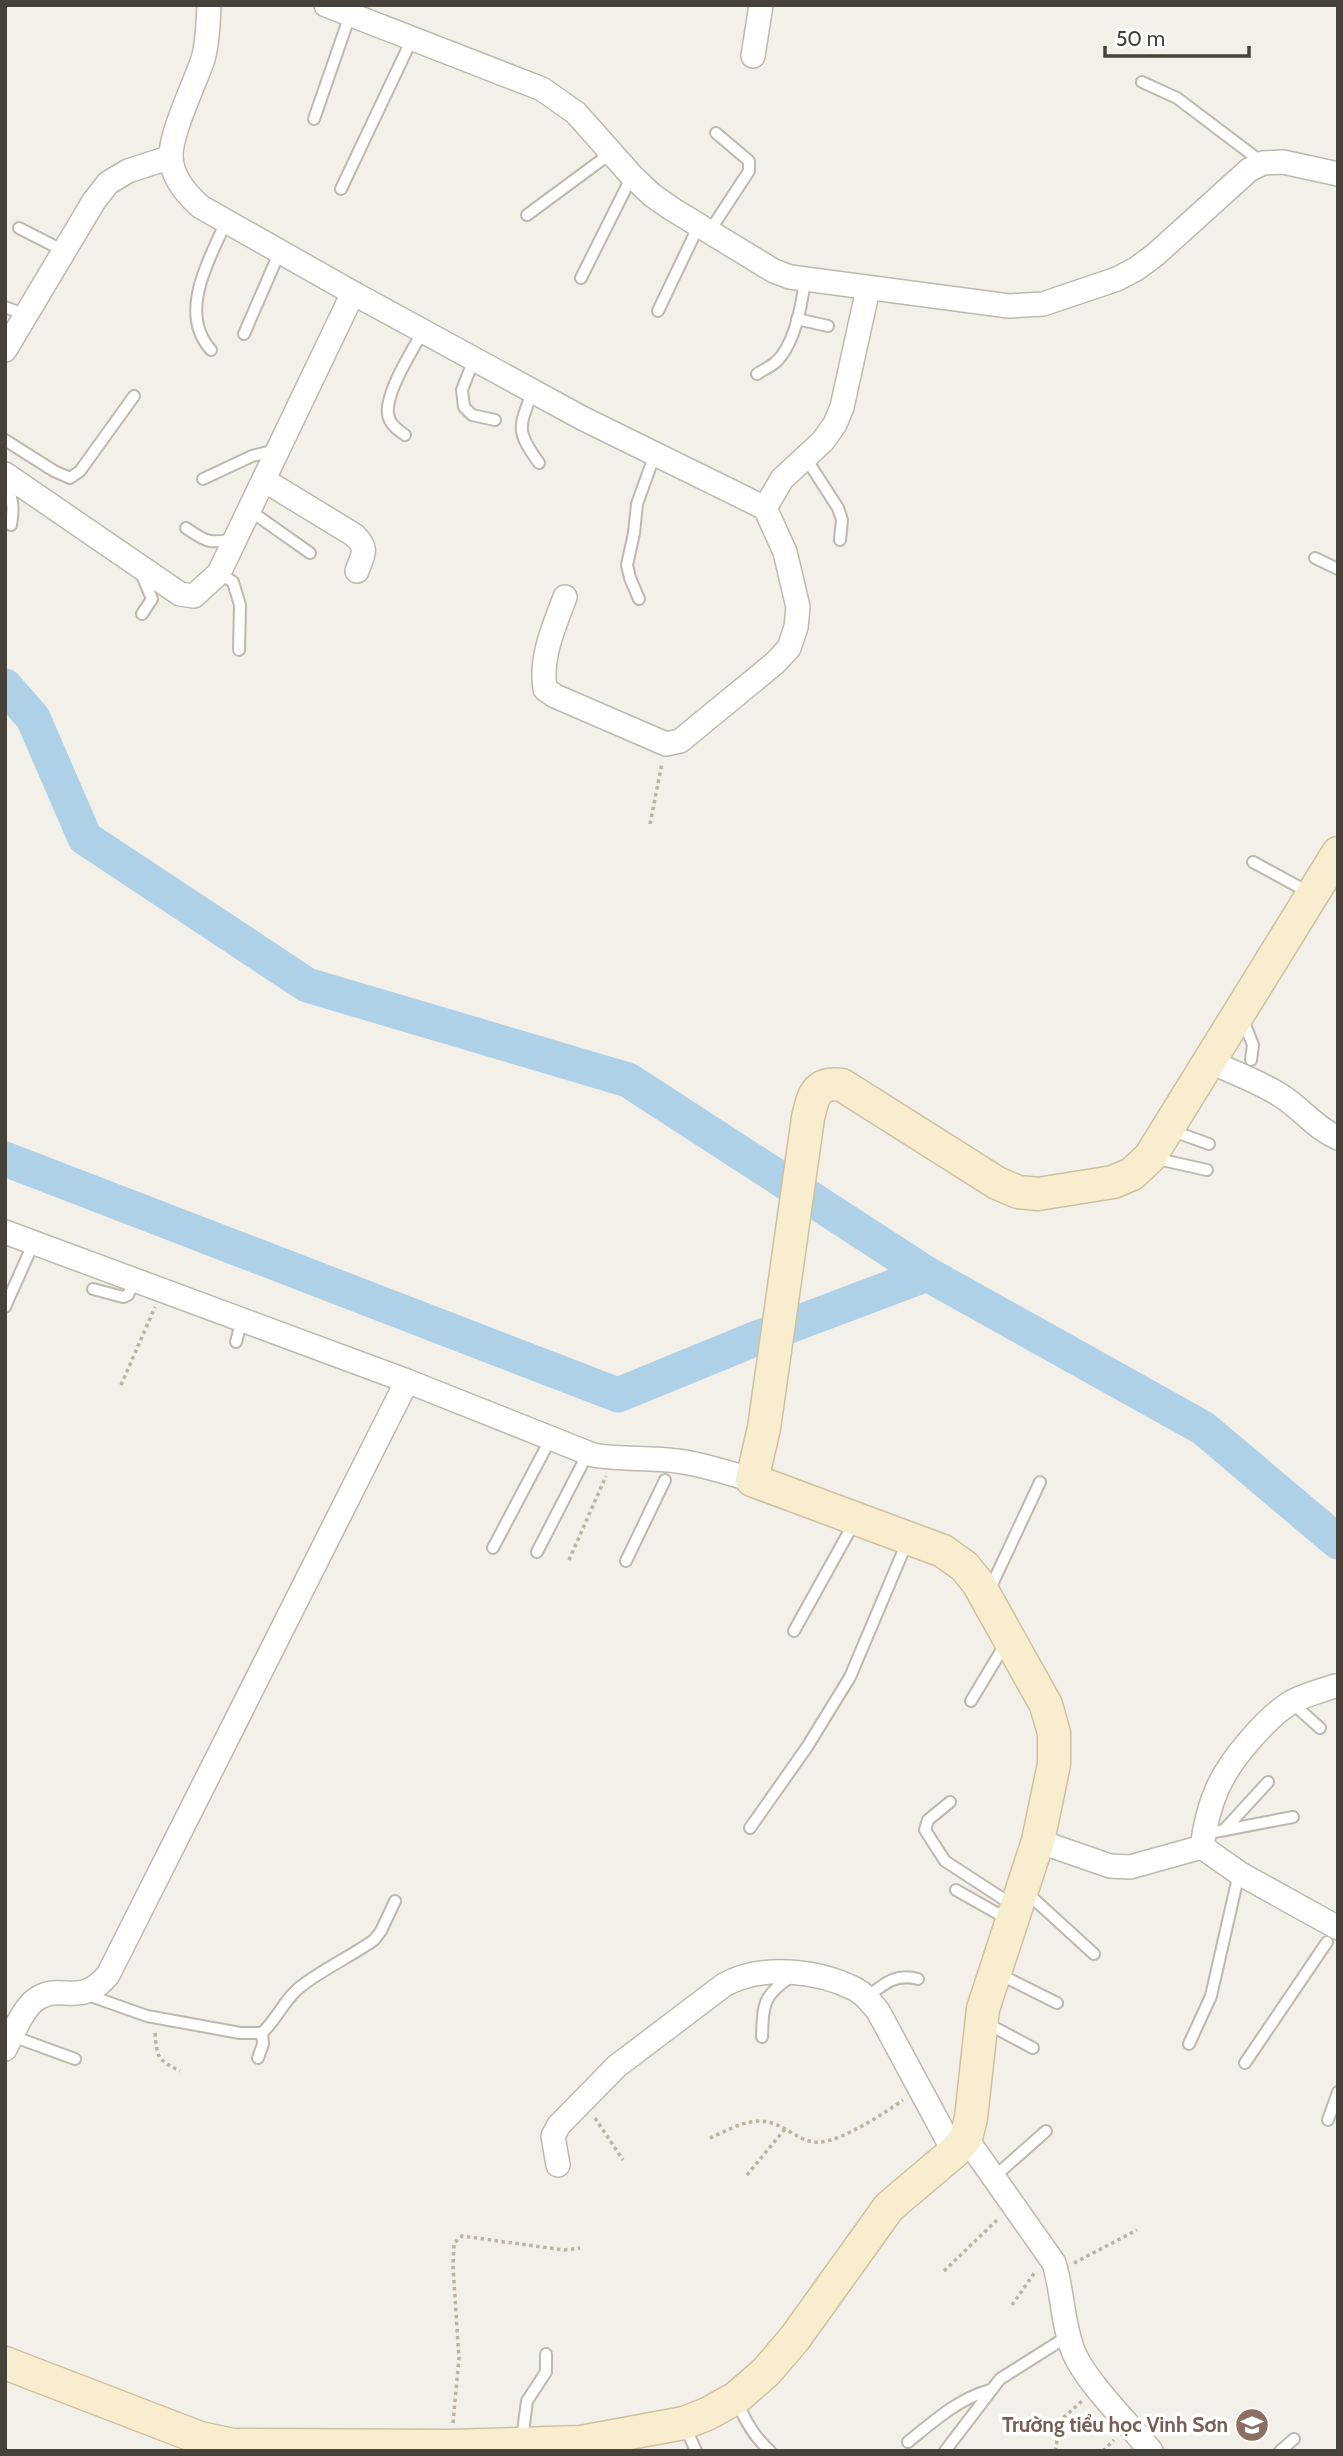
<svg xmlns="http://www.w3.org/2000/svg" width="1343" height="2456" viewBox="0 0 1343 2456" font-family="Cabin,sans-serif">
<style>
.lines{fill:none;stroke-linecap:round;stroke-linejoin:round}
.river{stroke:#afd1e8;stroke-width:35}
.lane-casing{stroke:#beb8ae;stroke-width:14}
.street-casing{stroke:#beb8ae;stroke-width:26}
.secondary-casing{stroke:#cdc1a0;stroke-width:35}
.path{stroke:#beb3a1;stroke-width:3.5;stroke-dasharray:3.5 3.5;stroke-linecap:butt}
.lane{stroke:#fff;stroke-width:10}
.street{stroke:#fff;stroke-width:23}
.secondary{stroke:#f8eecf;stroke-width:32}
.labels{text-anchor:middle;stroke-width:7;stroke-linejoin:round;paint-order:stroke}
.education-label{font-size:21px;font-weight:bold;fill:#785e54;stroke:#fff;text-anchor:end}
</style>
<rect width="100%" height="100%" fill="#f3f0ea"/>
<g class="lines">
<!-- river -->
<g class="river">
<path d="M5,686L33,718L85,838L307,985L628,1080L927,1274"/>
<path d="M5,1159L618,1395L757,1338L927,1274L1203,1428L1338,1542"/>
</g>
<!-- lane casing -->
<g class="lane-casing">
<g id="lane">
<path d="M1142,82L1177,98L1263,163"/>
<path d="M314,119L350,15"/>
<path d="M341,189L412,39"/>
<path d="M527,215L611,153"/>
<path d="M19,228L64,251"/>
<path d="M709,232L749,171V161L716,133"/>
<path d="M581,278L632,176"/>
<path d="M5,307L26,315"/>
<path d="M658,311L699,225"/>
<path d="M797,319L828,326"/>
<path d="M244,334L280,251"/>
<path d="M211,350C177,312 210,260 226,221"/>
<path d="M474,359L462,390L464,407L472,415L495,420"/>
<path d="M757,374C763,370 770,367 776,362C795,344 802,304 805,279"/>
<path d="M533,391C519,427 515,430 539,463"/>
<path d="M405,435C398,430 389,424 388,414C385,393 413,349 423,331"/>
<path d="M5,440L54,471L70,478L80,471L134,396"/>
<path d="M805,457L838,508L842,520L840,540"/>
<path d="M203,479L252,456L276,450"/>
<path d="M5,483C13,498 14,507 11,525"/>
<path d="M249,510L310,553"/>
<path d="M186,528C206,542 210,544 234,539"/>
<path d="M1315,558L1338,569"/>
<path d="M219,573L233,582L240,605L239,650"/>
<path d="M639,599L630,578L627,565L634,533L637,504L655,454"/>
<path d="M142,614L152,599L142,575"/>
<path d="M1253,862L1310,893"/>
<path d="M1242,1017L1253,1045L1251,1060"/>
<path d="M1170,1130L1209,1144"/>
<path d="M1153,1158L1207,1170"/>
<path d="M93,1289L123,1297L128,1295L135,1280"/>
<path d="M5,1307L34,1242"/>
<path d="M236,1342L242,1319"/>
<path d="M493,1548L551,1438"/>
<path d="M537,1552L588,1453"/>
<path d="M626,1561L665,1480"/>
<path d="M989,1591L1040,1482"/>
<path d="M794,1631L855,1521"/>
<path d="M971,1701L1007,1641"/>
<path d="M1291,1702L1320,1728"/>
<path d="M950,1802L928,1820L925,1830L945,1861L1014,1906"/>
<path d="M750,1828L807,1747L850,1677L908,1540"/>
<path d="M1224,1830L1268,1782"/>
<path d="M1204,1834L1293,1817"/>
<path d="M956,1890L1009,1920"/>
<path d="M1025,1891L1094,1954"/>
<path d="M997,1973L1057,2003"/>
<path d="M85,1994L147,2016L240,2033H262C277,2019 284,2000 300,1987C323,1969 350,1957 374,1940L381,1931L395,1901"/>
<path d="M867,1997C884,1984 895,1973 918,1979"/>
<path d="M986,2023L1033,2048"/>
<path d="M12,2036L75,2059"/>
<path d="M762,2037C763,2004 763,1995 792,1976"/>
<path d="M1189,2044L1211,1996L1239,1873"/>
<path d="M258,2058L263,2044L262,2033"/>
<path d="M1245,2063L1327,1942"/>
<path d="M1328,2120L1338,2092"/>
<path d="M994,2177L1046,2131"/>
<path d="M737,2401C745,2421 754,2437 770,2451"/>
<path d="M684,2424L696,2451"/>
<path d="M522,2439L527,2401L546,2372V2354"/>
<path d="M908,2442C934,2421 958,2399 990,2390"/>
<path d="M945,2451L1000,2379L1068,2336"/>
<path d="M1280,2451L1294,2439"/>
</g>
</g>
<!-- street casing -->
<g class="street-casing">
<g id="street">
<path d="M209,5C208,23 208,42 203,59C195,83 170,134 171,157C172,177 186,194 201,207L353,293L582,418L765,508L785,552L798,607L796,627L789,648L775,663L680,741L666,744L555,696L545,689C540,657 554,627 565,597"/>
<path d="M326,5L542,89L576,113L632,176L652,195L672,209L774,271L790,277L1009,306L1043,304L1117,279L1136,269L1155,255L1249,170L1263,163L1283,162L1338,174"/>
<path d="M753,56L761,5"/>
<path d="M5,350L94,201L108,183L128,171L171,157"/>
<path d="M5,474L180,594L194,596L219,573L353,293"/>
<path d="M264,480L354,535C369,549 363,554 357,571"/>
<path d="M765,508L782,479L823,441L835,424L842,407L868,289"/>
<path d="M1209,1061C1232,1072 1258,1081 1280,1095C1301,1108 1315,1128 1338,1138"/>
<path d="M5,1232L407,1381L593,1455C621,1460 649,1457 677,1461C703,1464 728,1473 752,1480"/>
<path d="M1038,1841L1110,1866L1130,1867L1202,1847"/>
<path d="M1202,1847C1208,1802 1220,1774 1250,1740C1262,1726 1274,1713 1290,1703C1303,1695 1321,1691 1335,1686"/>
<path d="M1202,1847L1239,1873L1338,1928"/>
<path d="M5,2049C13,2034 23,2007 38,1998C63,1983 80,2008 108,1975L407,1381"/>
<path d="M966,2138L1054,2263C1063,2292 1062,2324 1074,2353C1087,2383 1129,2424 1151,2451"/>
<path d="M558,2165L553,2136L559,2125L617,2066L724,1985C761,1964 817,1970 855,1989C865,1994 871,2003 878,2011L954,2152"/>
</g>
</g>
<!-- secondary casing -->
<g class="secondary-casing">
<path id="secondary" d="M5,2363L200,2438L233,2445L451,2446L581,2442L684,2423L707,2414L736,2398L766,2372L795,2338L889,2207L954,2152L966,2138L971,2118L983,2009L1038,1841L1054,1764V1733L1046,1705L978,1583L964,1566L943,1551L752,1480L764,1428L808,1118C813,1097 815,1081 842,1085L997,1183L1018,1192L1038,1194L1113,1182L1132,1174L1150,1157L1338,853"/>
</g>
<!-- path -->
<g class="path">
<path d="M650,824L662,763"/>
<path d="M121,1385L155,1307"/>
<path d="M569,1560L606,1476"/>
<path d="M155,2033C157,2057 157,2060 180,2071"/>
<path d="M595,2118L623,2160"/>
<path d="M710,2138C728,2130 751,2116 772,2123C789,2128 802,2144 821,2142C843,2140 885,2113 903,2100"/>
<path d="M747,2175L785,2129"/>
<path d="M1074,2263L1137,2230"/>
<path d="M944,2271L998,2219"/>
<path d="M1012,2305L1035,2272"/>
<path d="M453,2423L459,2358L453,2267L454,2243L462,2236L564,2250L580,2248"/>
<path d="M1055,2451L1061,2420L1083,2400"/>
<path d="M1103,2451L1114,2440"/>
</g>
<!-- lane -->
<use href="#lane" class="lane"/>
<!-- street -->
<use href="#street" class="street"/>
<!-- secondary -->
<use href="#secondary" class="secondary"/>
</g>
<!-- icons -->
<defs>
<g id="school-disc" transform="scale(1.75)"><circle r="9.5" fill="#8d6e63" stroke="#fff"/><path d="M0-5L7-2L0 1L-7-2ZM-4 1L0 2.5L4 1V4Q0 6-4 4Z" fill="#fff"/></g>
</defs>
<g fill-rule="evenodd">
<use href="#school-disc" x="1252" y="2425"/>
</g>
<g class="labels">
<!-- education labels -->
<g class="education-label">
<text x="1228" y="2432">Trường tiểu học Vinh Sơn</text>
</g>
</g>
<!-- border -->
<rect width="1343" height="2456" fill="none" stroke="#464139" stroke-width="14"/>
<!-- scale -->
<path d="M1105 46v10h144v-10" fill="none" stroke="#464139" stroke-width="3.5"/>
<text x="1116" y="46" font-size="21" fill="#464139" stroke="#ffffff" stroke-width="5" paint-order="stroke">50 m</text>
</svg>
